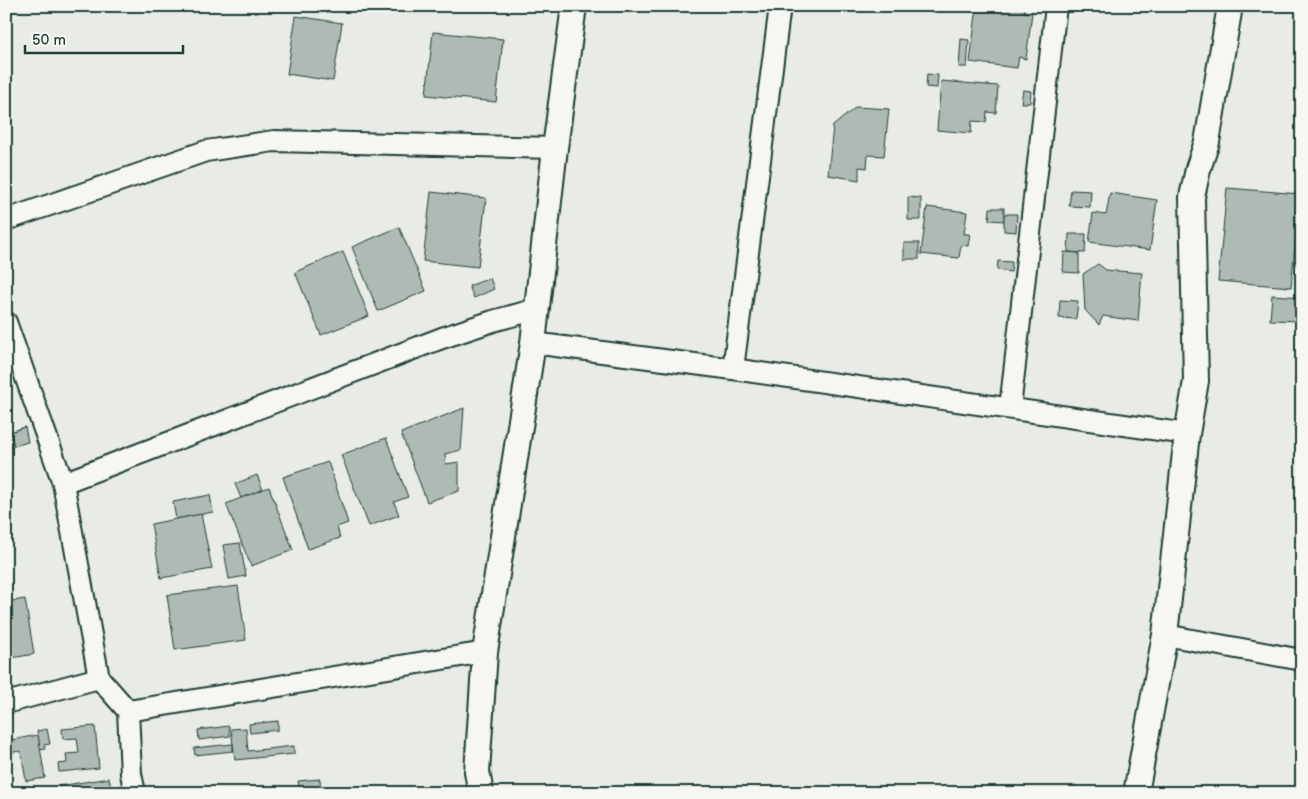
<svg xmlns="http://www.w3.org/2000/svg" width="1308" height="799" viewBox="0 0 1308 799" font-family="'Balsamiq Sans',sans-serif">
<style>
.building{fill:#b0bab5;stroke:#1f3d34}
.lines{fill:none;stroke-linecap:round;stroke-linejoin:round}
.minor-casing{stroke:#1f3d34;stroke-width:24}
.tertiary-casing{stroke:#1f3d34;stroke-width:28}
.minor{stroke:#f6f6f2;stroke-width:20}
.tertiary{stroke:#f6f6f2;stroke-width:24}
</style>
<rect width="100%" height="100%" fill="#e9ebe7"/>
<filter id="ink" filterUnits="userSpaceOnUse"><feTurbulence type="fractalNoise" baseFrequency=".02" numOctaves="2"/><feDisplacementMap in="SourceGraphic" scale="10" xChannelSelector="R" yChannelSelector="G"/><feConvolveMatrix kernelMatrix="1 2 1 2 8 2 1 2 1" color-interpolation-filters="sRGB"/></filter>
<g filter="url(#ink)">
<!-- building -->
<g class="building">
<path d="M977,6H1025L1024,12L1032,13L1026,59L1019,57L1017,68L970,62Z"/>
<path d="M296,16L342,23L333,81L287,74Z"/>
<path d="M433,32L503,39L496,102L426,95Z"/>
<path d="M961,39L969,40L967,67H959Z"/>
<path d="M927,74L938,75L937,88L926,87Z"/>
<path d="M941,81L998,86L996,113L987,112L986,122L972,121L971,133L937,130Z"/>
<path d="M1023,90L1031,91L1030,103H1021Z"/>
<path d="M856,107L889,109L884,156L868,155L867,168L859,167V180L828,175L833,126Z"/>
<path d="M1227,188L1300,194L1291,287L1218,281Z"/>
<path d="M1071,190L1091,191L1090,207L1069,206Z"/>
<path d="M431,192L486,198L478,267L423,261Z"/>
<path d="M1110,193L1157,200L1150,250L1089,242L1093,213L1106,215Z"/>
<path d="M908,197L921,198V220H908Z"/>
<path d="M927,207L967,212L964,234H970L968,246L961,245L959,258L921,254Z"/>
<path d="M990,208H1004V221L989,220Z"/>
<path d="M1004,214H1017L1016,232L1004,231Z"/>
<path d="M399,227L426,291L378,311L352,247Z"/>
<path d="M1069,234H1086L1085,253L1068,252Z"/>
<rect x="904" y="243" width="15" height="16"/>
<path d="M343,252L369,316L321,335L295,272Z"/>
<path d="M1064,252L1079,253V273L1063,272Z"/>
<path d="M998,261L1012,262L1011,272L997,270Z"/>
<path d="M1098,264L1106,270L1142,273L1138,321L1103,316L1099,325L1085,310L1083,274Z"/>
<path d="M490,278L494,289L474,298L469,286Z"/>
<path d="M1272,295L1302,297V321L1270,320Z"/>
<path d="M1060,300L1078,301L1076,319L1059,318Z"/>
<path d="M464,408L461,450L445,454L446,464L459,462V491L427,502L401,433Z"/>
<path d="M25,427L28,442L14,446L10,432Z"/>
<path d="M386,438L408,497L394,502L399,515L369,526L341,455Z"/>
<path d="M328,462L348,523L337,527L340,538L308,549L283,477Z"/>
<path d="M257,475L263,490L241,498L235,484Z"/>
<path d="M269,487L293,550L251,566L226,504Z"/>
<path d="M210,495L213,512L176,519L173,502Z"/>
<path d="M201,514L212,569L161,578L151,524Z"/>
<path d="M240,543L246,576L229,579L223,545Z"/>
<path d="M238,586L246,640L175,650L167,595Z"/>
<path d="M25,599L34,654L6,659V602Z"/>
<path d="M278,721V730L250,733L249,724Z"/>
<path d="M95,726L99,768L59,772L58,764L67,763L66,754L79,753L77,738L63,739L62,729Z"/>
<path d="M229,726L230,736L199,740L198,730Z"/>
<path d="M246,728L248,751L294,746V754L235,760L231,729Z"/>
<path d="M47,729L50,744L44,745L45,749L40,750L37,731Z"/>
<path d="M38,735L45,778L26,781L21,751L6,753V741Z"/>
<path d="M233,744V751L195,755L194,748Z"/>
<path d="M109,778L112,793H60L59,786Z"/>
<path d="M320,779L321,793H300L298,781Z"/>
</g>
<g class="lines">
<!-- minor casing -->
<g class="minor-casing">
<g id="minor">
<path d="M6,220L206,151L274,141L555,148"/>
<path d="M6,322L63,483L99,678L128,711L131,774L135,793"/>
<path d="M533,343L733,369L1187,434"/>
<path d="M733,369L780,6"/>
<path d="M1010,408L1056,6"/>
<path d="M63,483L442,338L493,321L537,309"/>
<path d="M1165,635L1302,660"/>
<path d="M6,703L99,678"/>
<path d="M128,711L485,652"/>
</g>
</g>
<!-- tertiary casing -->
<g class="tertiary-casing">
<g id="tertiary">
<path d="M481,793L477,772L485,652L533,343L555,148L574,6"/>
<path d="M1136,793L1165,635L1187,434L1196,381L1192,197L1198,169L1207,142L1230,6"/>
</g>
</g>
<!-- minor -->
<use href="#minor" class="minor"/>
<!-- tertiary -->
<use href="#tertiary" class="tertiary"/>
</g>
</g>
<!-- margin -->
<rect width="1308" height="799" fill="none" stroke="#f6f6f2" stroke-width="25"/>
<rect x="12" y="12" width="1283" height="774" fill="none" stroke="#1f3d34" stroke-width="2" filter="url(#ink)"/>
<!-- scale -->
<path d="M25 45v8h158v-8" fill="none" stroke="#1f3d34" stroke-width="2.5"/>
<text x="32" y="45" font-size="15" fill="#1f3d34" stroke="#f6f6f2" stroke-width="4" paint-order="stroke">50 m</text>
</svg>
